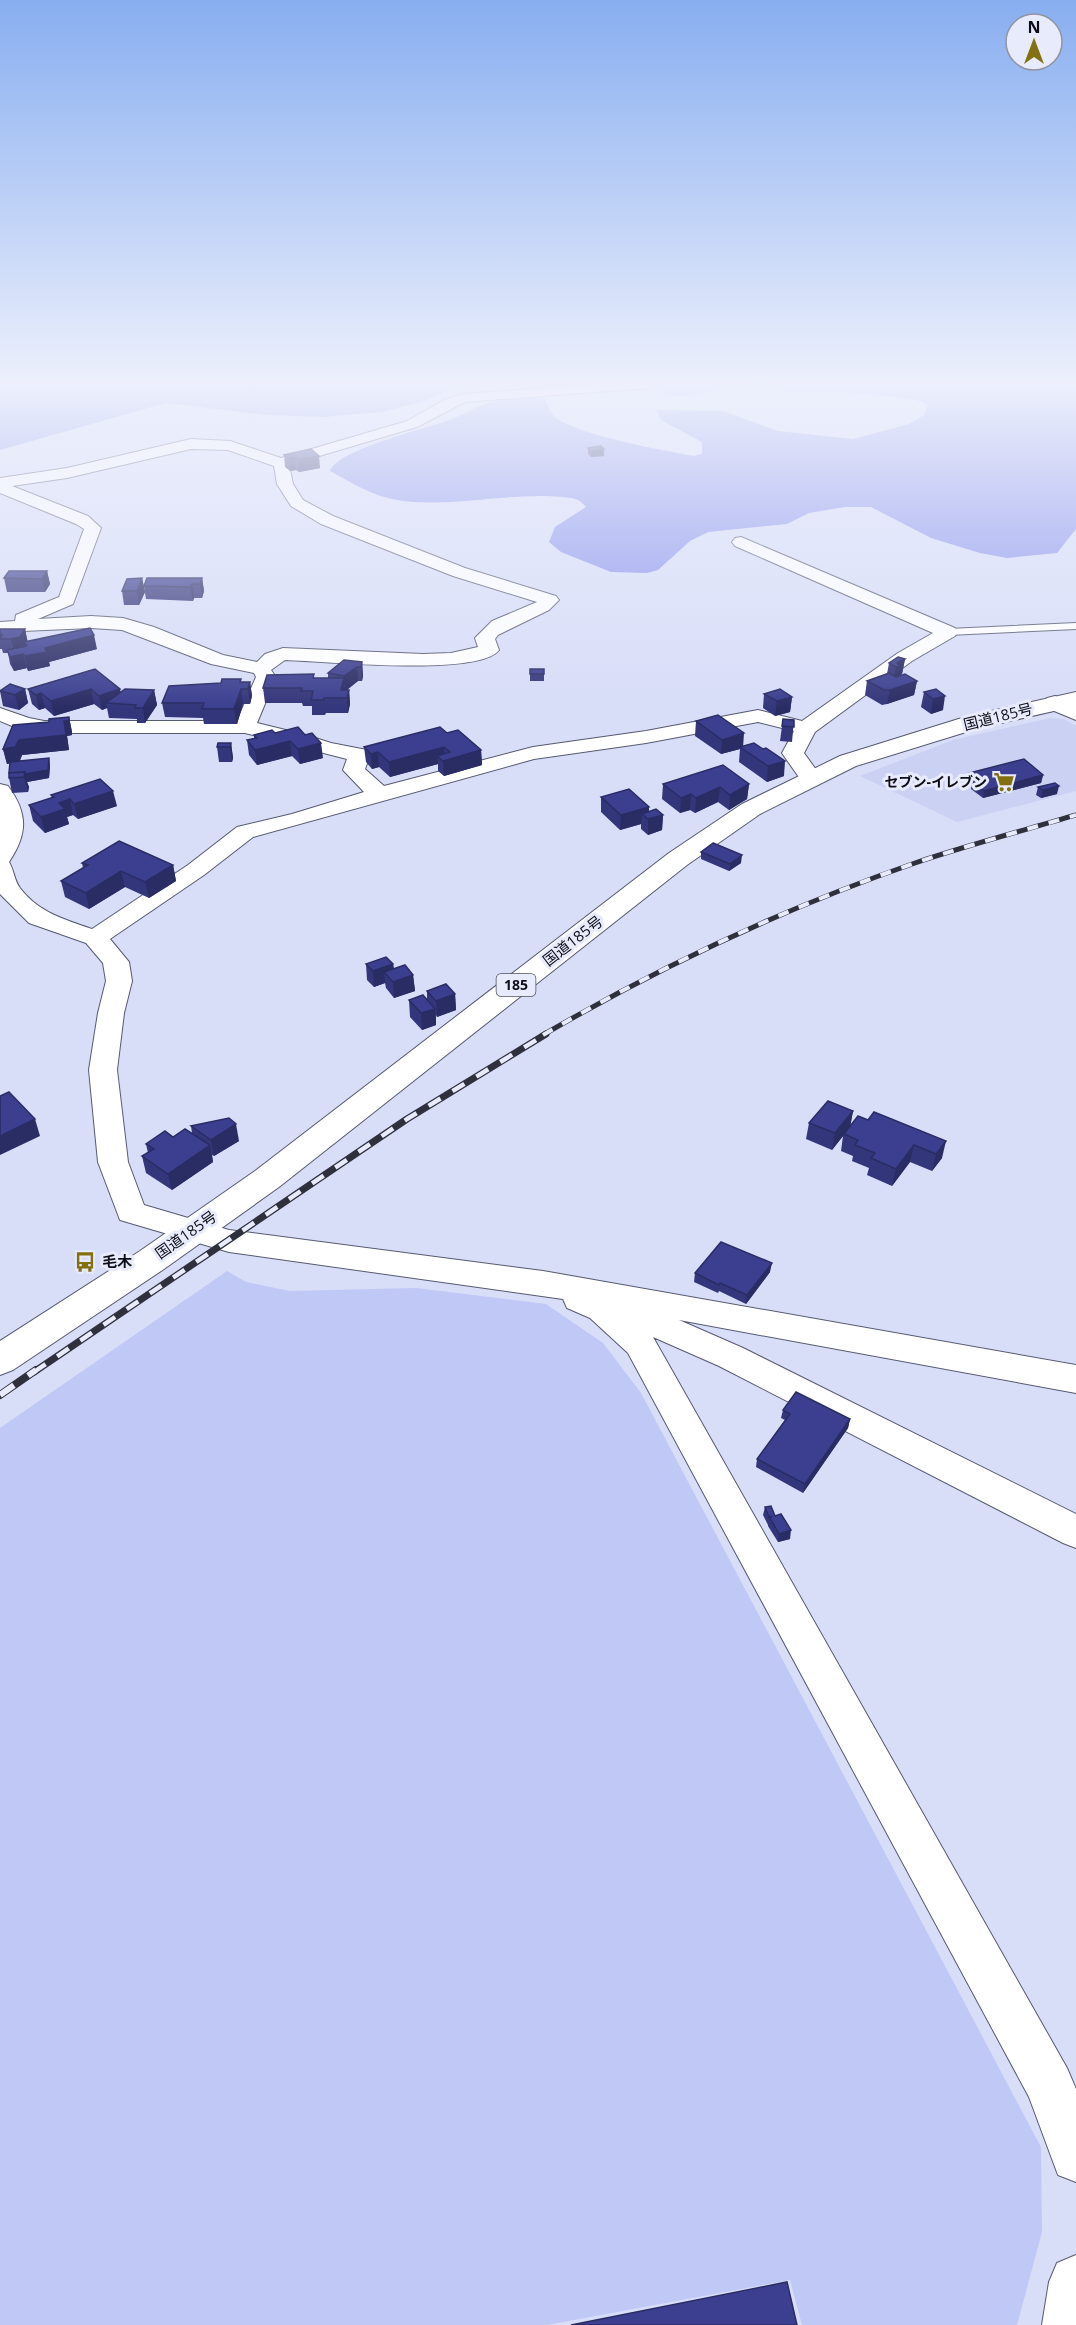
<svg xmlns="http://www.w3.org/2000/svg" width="1076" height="2325" viewBox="0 0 1076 2325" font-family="'Open Sans','Noto Sans JP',sans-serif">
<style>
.built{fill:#cbd1f3}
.green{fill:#c0c8f6}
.forest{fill:#8993eb}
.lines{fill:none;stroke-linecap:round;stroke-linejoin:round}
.service-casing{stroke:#565a70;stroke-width:2}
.minor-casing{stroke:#565a70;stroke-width:2}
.tertiary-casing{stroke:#565a70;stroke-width:2}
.trunk-casing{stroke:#565a70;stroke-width:2}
.service{fill:#fff;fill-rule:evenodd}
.minor{fill:#fff;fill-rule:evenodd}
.tertiary{fill:#fff;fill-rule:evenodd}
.trunk{fill:#fff;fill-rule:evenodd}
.rail-far2-casing{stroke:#2e303c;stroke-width:5}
.rail-far1-casing{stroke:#2e303c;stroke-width:7}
.rail-casing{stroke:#2e303c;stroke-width:8}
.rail-far2{stroke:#e8ebfb;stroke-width:4;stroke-dasharray:11;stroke-linecap:butt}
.rail-far1{stroke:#e8ebfb;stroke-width:4.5;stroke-dasharray:14;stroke-linecap:butt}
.rail{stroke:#e8ebfb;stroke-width:6;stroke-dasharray:17;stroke-linecap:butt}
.wall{fill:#34367b}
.shaded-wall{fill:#2a2c64}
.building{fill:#3c3f8f;stroke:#2a2c64;stroke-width:1.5}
.labels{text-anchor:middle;stroke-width:6;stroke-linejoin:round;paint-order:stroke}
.far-poi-label{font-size:14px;font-weight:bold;fill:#0d0e17;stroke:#e8ebfb;text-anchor:end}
.shield{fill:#e8ebfb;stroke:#4f505b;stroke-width:1.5}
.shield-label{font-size:14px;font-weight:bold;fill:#0d0e17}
.street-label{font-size:15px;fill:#0d0e17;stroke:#e8ebfb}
.poi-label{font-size:15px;font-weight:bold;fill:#0d0e17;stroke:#e8ebfb;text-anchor:start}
</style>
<rect width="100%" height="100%" fill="#d8ddf8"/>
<!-- built -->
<path class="built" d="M1050,718L1064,719L1076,726V791L957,822L860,776L953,740Z"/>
<!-- green -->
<path class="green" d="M227,1271L246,1282L290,1291L416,1288L546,1304L603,1343L641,1393L1041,2147L1042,2232L1017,2325H802L790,2280L547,2325H0V1428Z"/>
<!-- forest -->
<g class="forest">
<path d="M0,384H465L424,401L382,412L324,417L267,415L166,403L0,450Z"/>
<path d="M667,384H1076V529L1057,553L1007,558L980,553L931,538L871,507H845L809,513L787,524L708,532L690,541L658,570L647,573L611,572L561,552L549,542L555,527L586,507C582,502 578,499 571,498C514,490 455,509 397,500C373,496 352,483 330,471C338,449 429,428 452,419C465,414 477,406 490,402C507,397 528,394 545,399C547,404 550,412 554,416C572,434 666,451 694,456L702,454V442L661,420L656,410L723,411L778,431L853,439L909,424L924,415L928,405C916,398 901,398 888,396C853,392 818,392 783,391C766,390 749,387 732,387C709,388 683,405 661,391Z"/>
</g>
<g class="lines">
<!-- service casing -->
<g class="service-casing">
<path id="service" d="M1076,623V629L948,635L943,632L948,629Z"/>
</g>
<!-- minor casing -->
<g class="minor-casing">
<g id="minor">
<path d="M599,384H657L650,388L465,402L417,427L289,465L293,484L303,500L333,516L465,568L556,596L559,600L549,610L498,635L495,639L499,650C480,677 321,661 285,660L271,670L276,677L257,723L306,735L331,743L367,750L370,755L365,769L384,786L533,747L646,731L758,710L802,721L898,653L933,633L735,546L732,542L735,538L741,537L955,628L957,632L955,636L912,661L815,732L804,753L822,778L819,783L811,785L803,783L782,753L794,731L758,722L646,743L534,759L253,837L204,875L110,939L129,962L132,981L124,1013L117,1070L128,1162L144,1205L229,1230L543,1271L1076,1365V1393L679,1320L743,1348L1076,1514V1548L1063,1543L719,1366L653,1337L1067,2068L1076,2089V2182L1058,2175L1029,2097L628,1353L590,1318L567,1308L563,1299L229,1252L120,1220L98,1162L89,1070L98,1013L106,981L103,963L86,943L29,923L0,894V784L8,786C28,813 28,834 9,862C14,870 14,880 20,888C39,913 64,919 92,929L188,865L237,827L292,814L364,792L343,770L347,759L245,733H44L17,728L0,721V708L29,718L44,721H237L256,677L254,673L211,664L122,630L91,628L0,632V622L15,621L16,615L59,597L84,529L76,524L0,493V478L67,468L191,439L230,441L281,458L407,421L444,400L463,394ZM191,449L228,450L274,466L277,484L291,506L321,524L453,576L537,602L492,621L475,638L478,647L451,653L423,654L283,648L265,654L257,662L223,655L154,627L123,618L91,616L38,619L73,604L101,528L88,516L12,486L67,478Z"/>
<path d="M1076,2255V2325H1042L1049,2282L1057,2263Z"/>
</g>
</g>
<!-- tertiary casing -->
<g class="tertiary-casing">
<path id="tertiary" d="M1055,696L1076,704V720L1047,708L1044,703L1047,698Z"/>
</g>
<!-- trunk casing -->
<g class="trunk-casing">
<path id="trunk" d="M1076,692V706L979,728L856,766L760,814L687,865L279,1187L164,1269L13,1370L0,1375V1341L140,1251L255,1171L669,853L742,804L840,756L965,717Z"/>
</g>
<!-- service -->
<use href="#service" class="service"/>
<!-- minor -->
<use href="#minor" class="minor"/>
<!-- tertiary -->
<use href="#tertiary" class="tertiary"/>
<!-- trunk -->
<use href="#trunk" class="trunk"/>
<!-- rail-far2 casing -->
<g class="rail-far2-casing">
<path id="rail-far2" d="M543,1035C661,966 785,908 915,863C968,845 1022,831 1076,815"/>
</g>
<!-- rail-far1 casing -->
<g class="rail-far1-casing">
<path id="rail-far1" d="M34,1372L407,1119L546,1034"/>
</g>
<!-- rail casing -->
<g class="rail-casing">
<path id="rail" d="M0,1395L36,1370"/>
</g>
<!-- rail-far2 -->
<use href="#rail-far2" class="rail-far2"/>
<!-- rail-far1 -->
<use href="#rail-far1" class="rail-far1"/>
<!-- rail -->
<use href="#rail" class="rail"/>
</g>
<!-- wall -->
<g class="wall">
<path d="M588,448L604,456L591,457L588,454Z"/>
<path d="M311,449L320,468L299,472L296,470L290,471L285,467L284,455Z"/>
<path d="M47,571L50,584L45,592H7L4,578Z"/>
<path d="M142,578L145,592L139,605H124L122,591Z"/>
<path d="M202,578L204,591L202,598H194L193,601L146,599L144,586Z"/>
<path d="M0,629H25L27,641L97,649L49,662L50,666L28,671L27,668L14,671L10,664L8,653H3L2,649H0Z"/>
<path d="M905,659L902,674L898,677L917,681L914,695L887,704L882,705L865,695L867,681L887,674L889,663Z"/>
<path d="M362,662L363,676L362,681H358L347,690H349L350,704L348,713H326L325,715H312V706H303L302,703H265L263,688L314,674V678H328V673Z"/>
<path d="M95,669L121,692L154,690L157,705L145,723H137V719L109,718L107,708L102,710L94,704L54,716L45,708L39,710L32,704L28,689Z"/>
<rect x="530" y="669" width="14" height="12"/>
<path d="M241,679V682H250L252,696L250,704H243L237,724H204L203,718L165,717L162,703L221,683Z"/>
<path d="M25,689L28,703L19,710L3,706L0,691Z"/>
<path d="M936,689L943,710L931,714L921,707L924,692Z"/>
<path d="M764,694L792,697L790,712L775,716L763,708Z"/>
<path d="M69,717L72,732V735L67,736L69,750L22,755L20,761L49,758L50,766L49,778L27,782L29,787L28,792L12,793L9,778L10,763L7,764L3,749L49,722Z"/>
<path d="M783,719L794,720L792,742L780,741Z"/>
<path d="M696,721L743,746L784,776L767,782L739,762L740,749L721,754L695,736Z"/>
<path d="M275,733L323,758L300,764L292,756L257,765L249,755L247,740L254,738V735Z"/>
<path d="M447,733L481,750L482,765L444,776L438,771V764L390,777L379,767L372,769L366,762L364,747Z"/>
<path d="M231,743L233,758L232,762H219L217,747Z"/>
<path d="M969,773L1043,775L1041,783L983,798L971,789L972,784L968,781Z"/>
<path d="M663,784H749L747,799L729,810L718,802L695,813L690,810L680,813L662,799Z"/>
<path d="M1038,787L1057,794L1041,798L1036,795Z"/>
<path d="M51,795L117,806L78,819L73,815L67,817L69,824L45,833L33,821L29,805L52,798Z"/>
<path d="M601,797L649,807V812L663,815L662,830L648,835L641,829V824L620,830L601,812Z"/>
<path d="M701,852L741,863L729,871L701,859Z"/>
<path d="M82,863L173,865L176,881L149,898L125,887L89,909L65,897L61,881L83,868Z"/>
<path d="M366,964H393L394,969L413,975L415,991L394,998L386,988L385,983L374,987L367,980Z"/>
<path d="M427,991L455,994L456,1010L437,1017L436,1015V1025L422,1030L410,1017L409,1000H427Z"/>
<path d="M853,1111L850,1126L868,1120L874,1112L942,1158L932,1171L910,1162L892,1186L867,1175L869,1168L852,1161L853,1156L841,1151L843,1136L832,1150L806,1139L809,1123Z"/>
<path d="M191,1126L239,1141L214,1156L212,1155L213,1162L172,1190L146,1173L142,1156L148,1153L146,1144L192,1133Z"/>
<path d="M770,1272L746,1304L719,1291L718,1293L694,1282L695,1273Z"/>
<path d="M783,1410L850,1419L848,1428L803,1493L756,1467L757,1459L785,1420L781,1418Z"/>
<path d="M765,1507L775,1516L790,1539L778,1542L768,1526V1525L763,1515Z"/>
</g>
<!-- shaded-wall -->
<g class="shaded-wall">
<path d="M604,449V456L591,457V451Z"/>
<path d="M319,456L320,468L299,472L298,459Z"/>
<path d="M295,457L296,470L290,471L288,458Z"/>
<path d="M47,571L50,584L45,592L42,579Z"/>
<path d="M142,578L145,592L139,605L137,591Z"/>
<path d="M202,578L204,591L202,598L200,584Z"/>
<path d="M192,584L194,598L193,601L190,587Z"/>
<path d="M25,629L28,643L24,642L26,647L15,653L11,639Z"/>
<path d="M94,635L97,649L49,662L50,666L28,671L25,656L45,648Z"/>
<path d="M23,654L27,668L14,671L10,657Z"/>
<path d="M905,659L902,674L898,676V680L893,681L897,663Z"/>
<path d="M362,662L363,676L362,681L361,667Z"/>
<path d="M357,667L358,681L345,691L344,676Z"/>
<path d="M344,678L345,692L341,690Z"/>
<path d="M917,681L914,695L887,704L890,690Z"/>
<path d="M250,682L252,696L250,704L248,689Z"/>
<path d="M25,689L28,703L19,710L15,695Z"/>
<path d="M91,689L94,704L54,716L51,701Z"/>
<path d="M120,689L123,703H106L107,708L102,710L99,696Z"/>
<path d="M241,689L243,704L237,724L234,709Z"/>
<path d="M154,690L157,705L145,723L143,708Z"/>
<path d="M349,690L350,704L348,713L347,698Z"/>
<path d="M41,693L45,708L39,710L36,695Z"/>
<path d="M945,696L943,710L931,714L933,699Z"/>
<path d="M792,697L790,712L775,716L777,701Z"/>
<path d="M69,717L72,732V735L67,736L69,750L22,755L19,762L7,764L3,749L19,740L64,721Z"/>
<path d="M744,733L743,748L740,747V749L721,754L722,740Z"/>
<path d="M290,741L292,756L257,765L255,750Z"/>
<path d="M231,743L233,758L232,762L230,747Z"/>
<path d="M321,743L323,758L300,764L298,749Z"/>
<path d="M444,747L445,761L481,750L482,765L444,776L443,761L437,756L438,764L390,777L389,762Z"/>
<path d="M378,752L379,767L372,769L371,754Z"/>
<path d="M49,758L50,766L49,778L27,782L29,787L28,792L24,777L10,778Z"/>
<path d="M785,761L784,776L767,782L768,766Z"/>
<path d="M1043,775L1041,783L983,798L984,791Z"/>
<path d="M749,784L747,799L729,810L730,795Z"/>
<path d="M1059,786L1057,794L1041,798L1043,790Z"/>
<path d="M720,787L718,802L695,813L696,798Z"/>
<path d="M113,791L117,806L78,819L74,804Z"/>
<path d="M691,794L690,810L680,813L681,798Z"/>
<path d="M70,799L73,815L67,817L69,824L45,833L41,817L59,803Z"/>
<path d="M649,807V819L663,815L662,830L648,835V819L642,814L641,824L620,830L621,815Z"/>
<path d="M742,855L741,863L729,871L730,864Z"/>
<path d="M173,865L176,881L149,898L145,882Z"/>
<path d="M121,871L125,887L89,909L86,893Z"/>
<path d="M393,964L395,980L384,972L385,983L374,987L373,971Z"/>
<path d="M413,975L415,991L394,998L393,982Z"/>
<path d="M455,994L456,1010L437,1017L436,1001Z"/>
<path d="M435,1009L436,1025L422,1030L421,1013Z"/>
<path d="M853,1111L850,1128L844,1134L843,1136L832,1150L835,1133Z"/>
<path d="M35,1119L40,1136L0,1155V1136Z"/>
<path d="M236,1124L239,1141L214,1156L211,1140Z"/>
<path d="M946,1141L942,1158L932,1171L936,1154Z"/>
<path d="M210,1145L213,1162L172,1190L168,1174Z"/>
<path d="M914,1145L910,1162L892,1186L896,1169Z"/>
<path d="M772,1263L770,1272L746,1304L747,1295Z"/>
<path d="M850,1419L848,1428L803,1493L805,1484Z"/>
<path d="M791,1530L790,1539L778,1542L779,1534Z"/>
</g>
<!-- building -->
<g class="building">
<path d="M601,446L604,449L591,451L588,448Z"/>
<path d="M311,449L319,456L298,459L295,457L288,458L284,455Z"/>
<path d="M9,571H47L42,579L4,578Z"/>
<path d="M142,578L137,591H122L127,579Z"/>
<path d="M147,578H202L200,584H192L190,587L144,586Z"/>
<path d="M90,628L94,635L45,648L47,652L25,656L23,654L10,657L7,650L27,646L24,642Z"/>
<path d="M0,629H25L20,637L11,639H0L2,635H0Z"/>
<path d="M898,657L905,659L897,663L900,666L896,667L889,663Z"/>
<path d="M344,660L362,662L361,667H357L344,676L328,673Z"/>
<path d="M95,669L120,689L99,696L91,689L51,701L41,693L36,695L28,689Z"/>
<rect x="530" y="669" width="14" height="5"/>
<path d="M889,673L896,677L905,674L917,681L890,690H884L867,681Z"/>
<path d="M314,674L313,678H344L341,690H349L347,698H324V700H311L313,691H301L302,688H263L267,675Z"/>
<path d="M222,679H241L240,682H250L248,689H241L234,709H202L204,703H162L169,686L221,683Z"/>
<path d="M10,684L25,689L15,695L0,691Z"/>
<path d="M125,689L154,690L143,708H135L136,705L106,703Z"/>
<path d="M780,689L792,697L777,701L764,694Z"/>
<path d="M936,689L945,696L933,699L924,692Z"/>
<path d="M718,715L744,733L722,740L696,721Z"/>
<path d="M69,717V721H64L66,735L19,740L15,747L3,749L13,725L49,722V719Z"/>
<path d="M783,719L794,720V727L782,726Z"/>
<path d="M298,727L305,735L312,733L321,743L298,749L290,741L255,750L247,740L257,738L254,735L272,730L275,733Z"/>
<path d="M440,727L447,733L458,730L481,750L443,761L437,756L450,752L444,747L389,762L378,752L371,754L364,747Z"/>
<path d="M218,743H231L230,747H217Z"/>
<path d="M754,743L763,749L766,748L785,761L768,766L740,747Z"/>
<path d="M49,758L48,770L25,774V772L9,773L10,762Z"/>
<path d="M1024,759L1043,775L984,791L972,781L978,780L969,773Z"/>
<path d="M723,765L749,784L730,795L720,787L696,798L691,794L681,798L663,784Z"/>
<path d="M25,772L24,777L9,778V773Z"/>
<path d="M100,779L113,791L74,804L70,799L59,803L65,809L41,817L29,805L54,797L51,795Z"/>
<path d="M1055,783L1059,786L1043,790L1038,787Z"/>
<path d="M629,789L649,807L621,815L601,797Z"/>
<path d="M656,809L663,815L648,819L642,814Z"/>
<path d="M119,841L173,865L145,882L121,871L86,893L61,881L88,865L82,863Z"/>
<path d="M713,843L742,855L730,864L701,852Z"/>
<path d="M386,957L393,964L373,971L366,964Z"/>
<path d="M405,965L413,975L393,982L384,972Z"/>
<path d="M446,984L455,994L436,1001L427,991Z"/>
<path d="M423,995L435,1009L421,1013L409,1000Z"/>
<path d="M9,1092L35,1119L0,1136V1096Z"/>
<path d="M828,1101L853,1111L835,1133L809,1123Z"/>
<path d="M874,1112L946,1141L936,1154L914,1145L896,1169L871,1158L875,1153L855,1145L858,1140L844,1134L858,1116L868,1120Z"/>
<path d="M229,1118L236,1124L211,1140L191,1126Z"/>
<path d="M185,1129L210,1145L168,1174L142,1156L154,1149L146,1144L165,1131L173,1137Z"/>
<path d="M721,1242L772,1263L747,1295L720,1283L719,1285L695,1273Z"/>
<path d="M796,1392L850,1419L805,1484L757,1459L790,1414L783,1410Z"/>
<path d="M771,1506L775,1516L781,1514L791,1530L779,1534L770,1518L772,1516L769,1517L765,1507Z"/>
<path d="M787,2282L797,2325H571Z"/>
</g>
<!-- sky -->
<linearGradient id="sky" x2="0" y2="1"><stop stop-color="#88aef0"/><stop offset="0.54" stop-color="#edf0fc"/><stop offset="1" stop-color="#edf0fc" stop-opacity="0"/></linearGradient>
<rect width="1076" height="709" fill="url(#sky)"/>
<!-- icons -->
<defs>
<g id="supermarket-bare" transform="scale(1.62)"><path d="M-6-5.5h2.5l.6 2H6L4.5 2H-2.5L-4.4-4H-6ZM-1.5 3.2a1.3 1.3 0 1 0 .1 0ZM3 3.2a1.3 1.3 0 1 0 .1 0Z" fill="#837111" stroke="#e8ebfb" stroke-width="2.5" paint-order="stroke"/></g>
<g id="bus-bare" transform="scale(1.62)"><path d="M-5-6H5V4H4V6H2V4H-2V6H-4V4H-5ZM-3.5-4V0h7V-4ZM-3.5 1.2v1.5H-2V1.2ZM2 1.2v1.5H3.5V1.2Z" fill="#837111" stroke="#e8ebfb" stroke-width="2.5" paint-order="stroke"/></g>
</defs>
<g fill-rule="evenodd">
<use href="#supermarket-bare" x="1004" y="782"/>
<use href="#bus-bare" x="85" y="1262"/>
</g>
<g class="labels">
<!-- far-poi labels -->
<g class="far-poi-label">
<text x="987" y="787">セブン-イレブン</text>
</g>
<!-- shield labels -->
<rect class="shield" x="496.5" y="974" width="39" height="22" rx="4.5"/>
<g class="shield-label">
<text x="516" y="990">185</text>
</g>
<!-- street labels -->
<g class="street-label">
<text transform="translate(998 717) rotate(-14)" y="5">国道185号</text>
<text transform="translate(573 941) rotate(-38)" y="5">国道185号</text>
<text transform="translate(186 1235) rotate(-35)" y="5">国道185号</text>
</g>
<!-- poi labels -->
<g class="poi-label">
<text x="102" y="1267">毛木</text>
</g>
</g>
<!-- north arrow -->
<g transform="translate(1034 42)"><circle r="28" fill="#e8ebfb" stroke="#9093a0" stroke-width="1.5"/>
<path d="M0-4.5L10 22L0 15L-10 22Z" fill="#837111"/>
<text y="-9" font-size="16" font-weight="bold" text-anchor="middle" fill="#0d0e17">N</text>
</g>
</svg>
